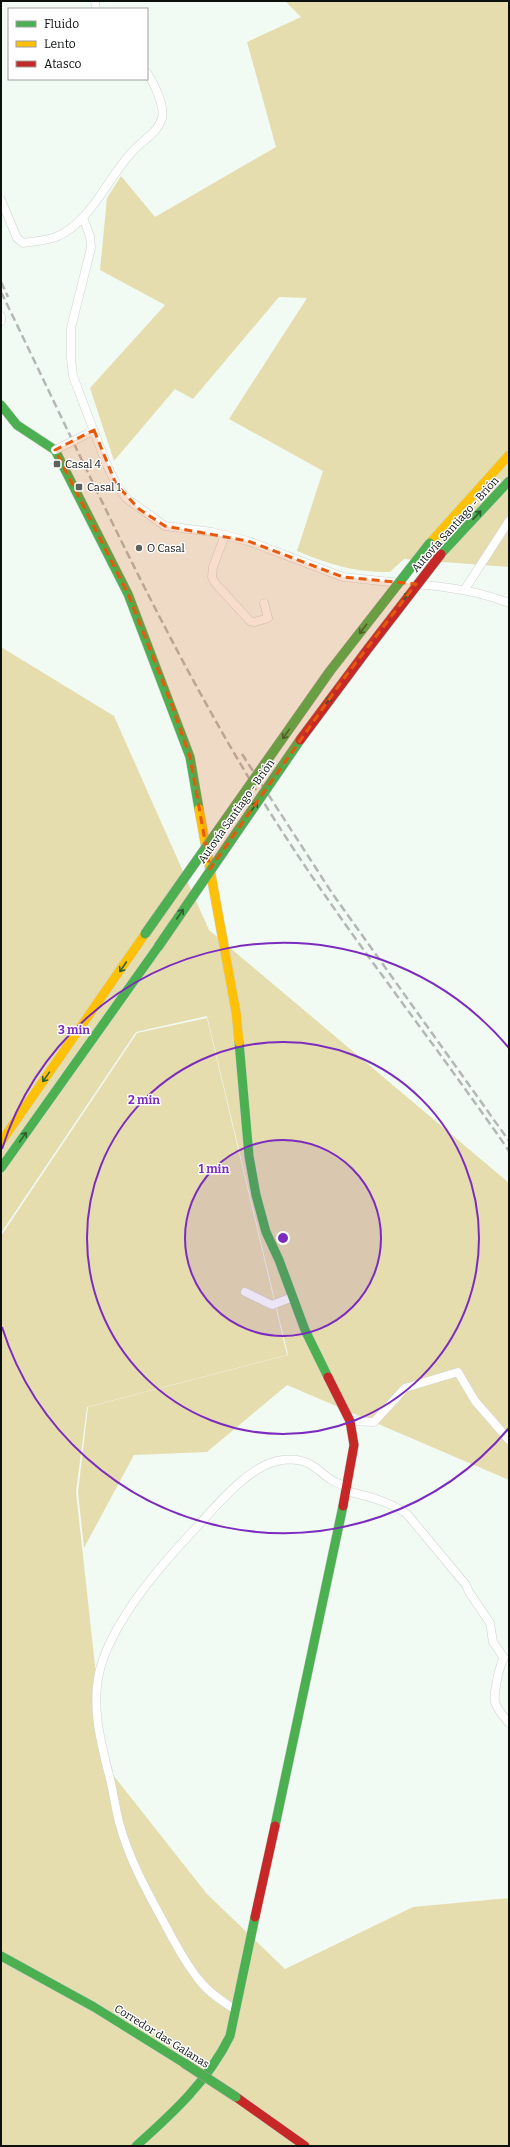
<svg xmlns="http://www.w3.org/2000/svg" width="510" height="2147" viewBox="0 0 510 2147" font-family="Bitter,serif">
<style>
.green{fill:#e6ddaf}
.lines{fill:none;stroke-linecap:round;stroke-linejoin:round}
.street-casing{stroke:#cdd3cf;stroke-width:9}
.fast-casing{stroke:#cdd3cf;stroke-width:10}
.slow-casing{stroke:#cdd3cf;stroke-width:10}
.jam-casing{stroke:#cdd3cf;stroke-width:10}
.street{stroke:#fdfefd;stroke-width:8}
.fast{stroke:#4caf50;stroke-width:9}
.slow{stroke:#ffc107;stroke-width:9}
.jam{stroke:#c62828;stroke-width:9}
.rail{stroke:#b5b7b5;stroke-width:2.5;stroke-dasharray:8 4;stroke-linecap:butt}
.street-bridge-casing{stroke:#cdd3cf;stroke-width:9;stroke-linecap:butt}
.fast-bridge-casing{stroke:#94a39f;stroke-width:10;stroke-linecap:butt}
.jam-bridge-casing{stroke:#94a39f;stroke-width:10;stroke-linecap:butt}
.street-bridge{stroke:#fdfefd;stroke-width:8}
.fast-bridge{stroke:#4caf50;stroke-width:9}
.jam-bridge{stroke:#c62828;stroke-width:9}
.oneway{stroke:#2c602e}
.marked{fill:#e8590c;fill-opacity:0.2;stroke:#e8590c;stroke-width:3;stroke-dasharray:8 5;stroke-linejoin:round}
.ring{fill:none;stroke:#7b2cbf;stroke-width:2}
.poi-dot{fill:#5c625e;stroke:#fff;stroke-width:1.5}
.labels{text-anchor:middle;stroke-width:3;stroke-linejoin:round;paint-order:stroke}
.poi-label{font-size:11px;fill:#0b100d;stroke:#fff;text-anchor:start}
.street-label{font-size:11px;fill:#0b100d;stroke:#fff}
.centre{fill:#7b2cbf;stroke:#fff;stroke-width:2}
.ring-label{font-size:12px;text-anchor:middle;font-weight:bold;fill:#7b2cbf;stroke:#fff;stroke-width:3;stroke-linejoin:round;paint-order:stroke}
</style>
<rect width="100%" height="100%" fill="#f2faf4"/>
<!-- green -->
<g class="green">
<path d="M285,1H509V567L404,559L390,572C352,572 332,565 297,551L323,471L229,419L307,298L279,297L193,399L175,389L114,461L90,388L165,305L100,270L107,198L121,176L155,217L276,147L247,42L301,17Z"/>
<path d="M1,647L114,716L209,930L509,1183V1480L287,1385L207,1452L134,1455L84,1548L78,1492L88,1407L288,1355L207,1016L136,1032L1,1233Z"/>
<path d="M207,1018L287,1355L87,1407L76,1492L106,1766L207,1894L285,1969L413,1907L509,1898V2146H1V1236L137,1033Z"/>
</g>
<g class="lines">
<!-- street casing -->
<g class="street-casing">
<g id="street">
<path d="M95,1L96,9"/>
<path d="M1,200L17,238L23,243C34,241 45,241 56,237C91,222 107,179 132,152C141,141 158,133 162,118C165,106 154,83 147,73"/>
<path d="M83,218L90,236L91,248L71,328V359L73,376L106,463L116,484L126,498L165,526L212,532L248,541L343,577L400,583"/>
<path d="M1,316V321"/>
<path d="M225,535L213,567L212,577L215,583L250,621L255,622L268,618L264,603"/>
<path d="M416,584C448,587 478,591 509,603"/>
<path d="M465,589L509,521"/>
<path d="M245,1292L272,1305L293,1297"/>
<path d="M350,1421L374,1422L405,1388L458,1372L475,1401L509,1440"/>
<path d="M346,1491C367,1496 388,1501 407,1514L466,1585L469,1592L490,1623L493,1642L504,1658C500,1665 500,1668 498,1675C493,1702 491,1702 509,1723"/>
<path d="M236,2010C223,2002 209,1993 199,1980C187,1965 177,1947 168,1930C149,1895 129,1860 119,1822C115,1806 113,1790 109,1775C100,1740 91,1705 100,1669C114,1619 160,1566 195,1529C214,1508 248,1467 277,1461C319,1453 318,1481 347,1486"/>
</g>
</g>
<!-- fast casing -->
<g class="fast-casing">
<g id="fast">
<path d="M1,405L17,425L55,450L128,594L190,757L199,809"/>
<path d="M441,554L509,481"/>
<path d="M239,1042L249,1156L256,1195L266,1232L279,1260L305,1330L328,1377"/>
<path d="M1,1168L158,947"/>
<path d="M275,1826L343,1506"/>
<path d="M1,1956L94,2007L184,2063"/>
<path d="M136,2146C173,2113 208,2081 230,2036L255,1917"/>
</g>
</g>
<!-- slow casing -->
<g class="slow-casing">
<g id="slow">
<path d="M430,543L509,455"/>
<path d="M199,809L236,1012L239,1042"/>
<path d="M1,1142L145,934"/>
</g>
</g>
<!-- jam casing -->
<g class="jam-casing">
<g id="jam">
<path d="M328,1377L350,1421L354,1445L343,1506"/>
<path d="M255,1917L275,1826"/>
<path d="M236,2097L305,2146"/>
</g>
</g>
<!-- street -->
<use href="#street" class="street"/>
<!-- fast -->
<use href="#fast" class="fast"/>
<!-- slow -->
<use href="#slow" class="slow"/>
<!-- jam -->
<use href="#jam" class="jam"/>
<!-- rail -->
<g class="rail">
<path d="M1,282L8,297"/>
<path d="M1,292C86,466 164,642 266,806C340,925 429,1035 509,1151"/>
<path d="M242,754L332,893L509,1141"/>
</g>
<!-- street-bridge casing -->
<g class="street-bridge-casing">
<path id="street-bridge" d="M55,450L89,433"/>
</g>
<!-- fast-bridge casing -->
<g class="fast-bridge-casing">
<g id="fast-bridge">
<path d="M145,934L330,671L430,543"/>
<path d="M158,947L300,740"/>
<path d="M184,2063L236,2097"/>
</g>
</g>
<!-- jam-bridge casing -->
<g class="jam-bridge-casing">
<path id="jam-bridge" d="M300,740L367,650L441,554"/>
</g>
<!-- street-bridge -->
<use href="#street-bridge" class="street-bridge"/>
<!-- fast-bridge -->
<use href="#fast-bridge" class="fast-bridge"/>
<!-- jam-bridge -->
<use href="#jam-bridge" class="jam-bridge"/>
</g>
<!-- one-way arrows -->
<defs><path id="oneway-shaft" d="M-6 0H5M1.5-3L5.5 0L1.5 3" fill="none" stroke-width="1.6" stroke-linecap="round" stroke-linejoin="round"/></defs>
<g class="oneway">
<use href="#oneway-shaft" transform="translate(477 515) rotate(-47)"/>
<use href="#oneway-shaft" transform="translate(406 597) rotate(-52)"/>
<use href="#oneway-shaft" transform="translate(363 629) rotate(127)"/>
<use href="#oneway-shaft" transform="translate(328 701) rotate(-54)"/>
<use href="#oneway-shaft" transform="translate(286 734) rotate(125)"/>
<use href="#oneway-shaft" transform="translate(254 807) rotate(-56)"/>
<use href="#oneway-shaft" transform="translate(180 914) rotate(-56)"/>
<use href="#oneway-shaft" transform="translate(123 967) rotate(124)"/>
<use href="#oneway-shaft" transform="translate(46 1077) rotate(125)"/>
<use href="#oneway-shaft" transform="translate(23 1137) rotate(-55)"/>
</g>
<!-- marked area -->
<path class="marked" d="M94,430L116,484L139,509L165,526L248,541L343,577L416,584L342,681L210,869L190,757L170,700L128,594L55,450Z"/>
<!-- distance rings -->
<circle cx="283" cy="1238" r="98" fill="#7b2cbf" fill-opacity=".12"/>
<g class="ring">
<circle cx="283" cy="1238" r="98"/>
<circle cx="283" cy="1238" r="196"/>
<path d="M509 1428A295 295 0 0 1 2 1327M2 1149A295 295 0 0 1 509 1048"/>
</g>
<!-- markers -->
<g class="poi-dot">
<rect x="53" y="460" width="8" height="8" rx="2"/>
<rect x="75" y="483" width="8" height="8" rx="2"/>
<circle cx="139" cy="548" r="4"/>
</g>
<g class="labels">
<!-- poi labels -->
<g class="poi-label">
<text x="65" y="468">Casal 4</text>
<text x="87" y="491">Casal 1</text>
<text x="147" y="552">O Casal</text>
</g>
<!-- street labels -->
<g class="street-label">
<text transform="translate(455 524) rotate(-48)" y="4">Autovía Santiago - Brión</text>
<text transform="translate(236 811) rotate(-55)" y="4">Autovía Santiago - Brión</text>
<text transform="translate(162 2036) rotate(32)" y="4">Corredor das Galanas</text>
</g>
</g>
<circle cx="283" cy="1238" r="6" class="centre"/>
<g class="ring-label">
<text x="74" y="1034">3 min</text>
<text x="144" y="1104">2 min</text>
<text x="214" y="1173">1 min</text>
</g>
<!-- border -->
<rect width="510" height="2147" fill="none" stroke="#0b100d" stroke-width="4"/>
<!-- legend -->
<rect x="8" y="8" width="140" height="72" fill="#ffffff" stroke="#9d9f9e"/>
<rect x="16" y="21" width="20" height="6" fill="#4caf50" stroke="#9d9f9e"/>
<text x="44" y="28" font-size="12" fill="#0b100d">Fluido</text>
<rect x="16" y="41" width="20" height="6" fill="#ffc107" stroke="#9d9f9e"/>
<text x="44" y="48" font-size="12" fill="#0b100d">Lento</text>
<rect x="16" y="61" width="20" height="6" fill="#c62828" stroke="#9d9f9e"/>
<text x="44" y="68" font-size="12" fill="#0b100d">Atasco</text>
</svg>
